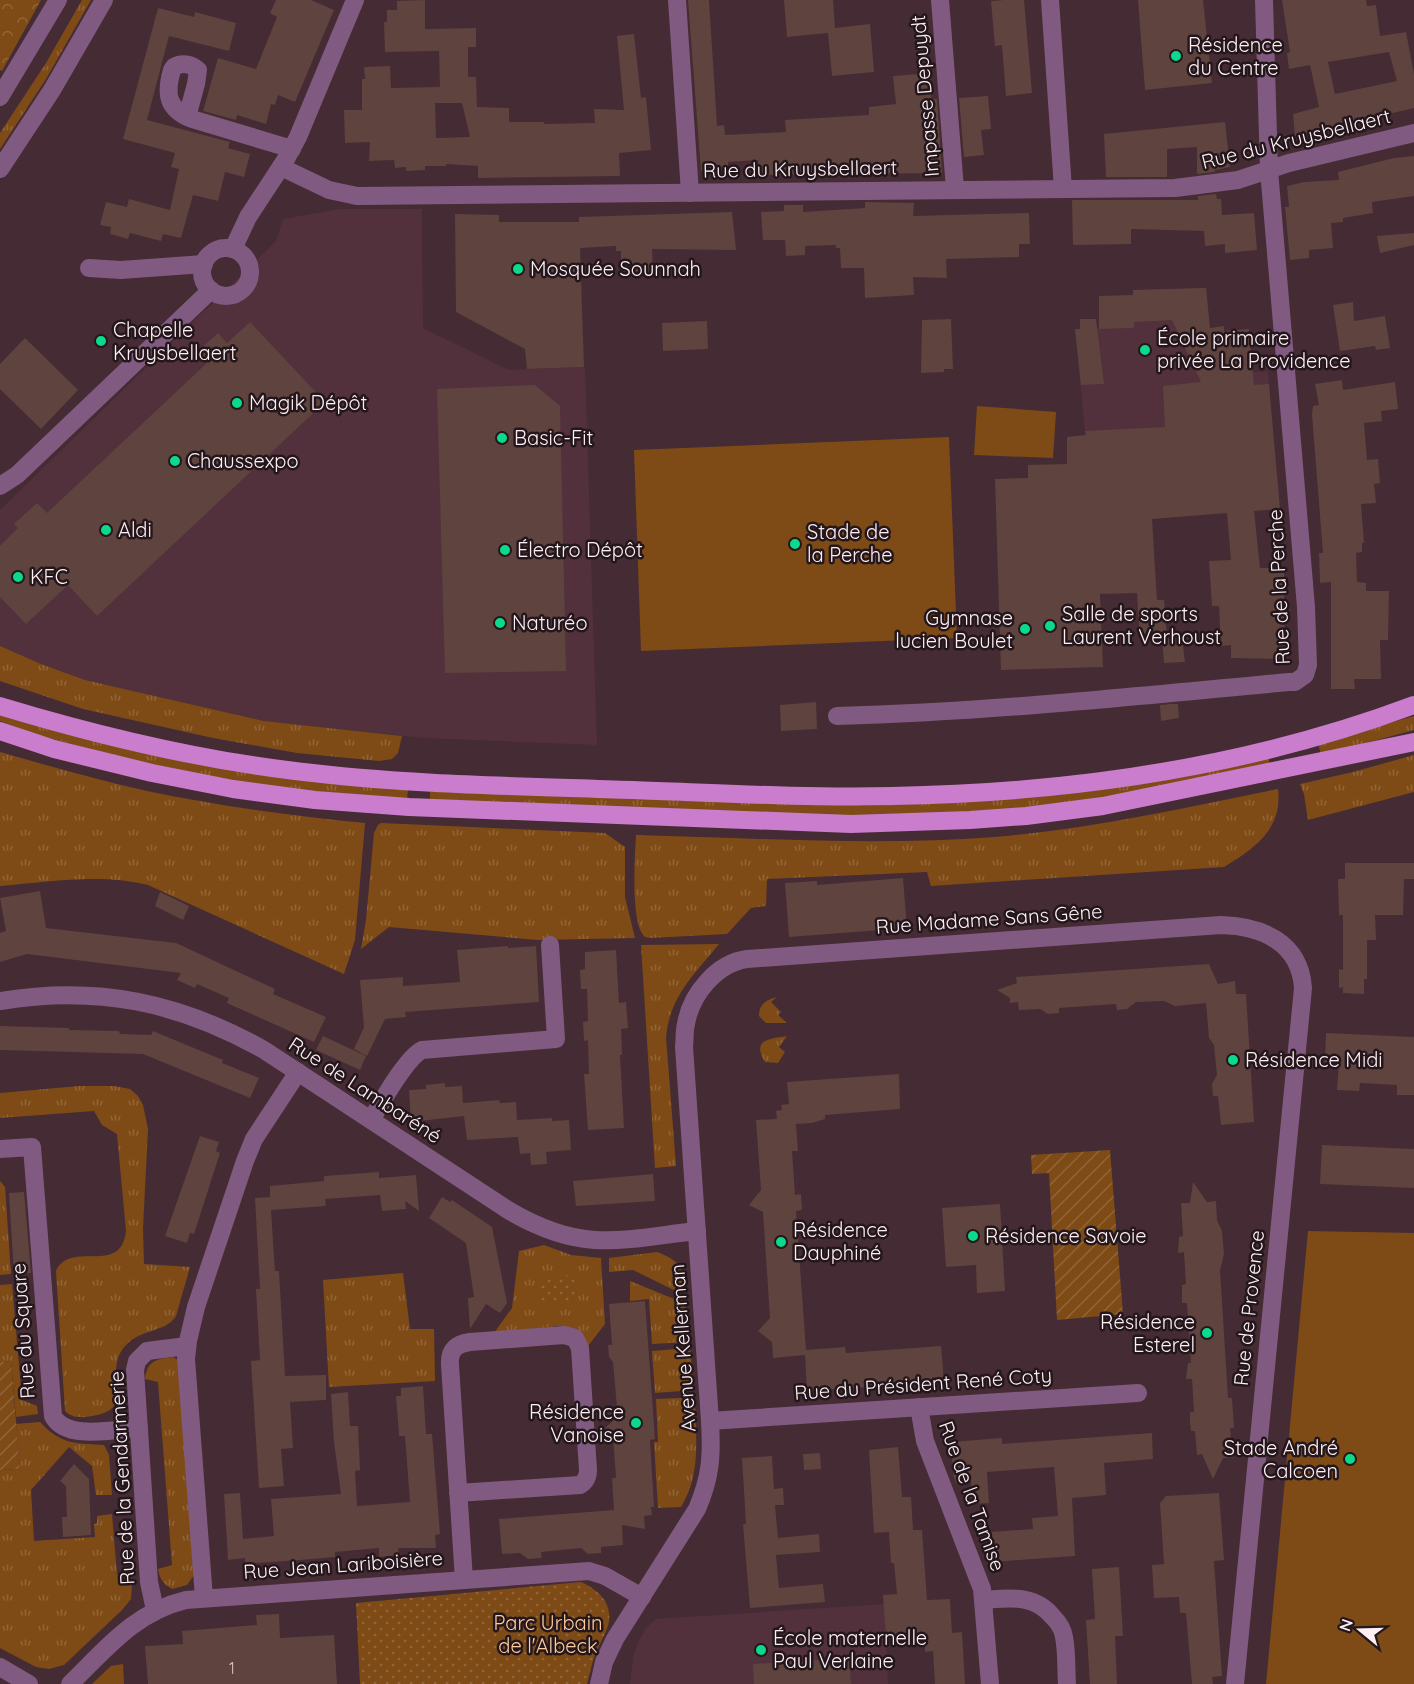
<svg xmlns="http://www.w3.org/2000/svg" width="1414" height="1684" viewBox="0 0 1414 1684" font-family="Quicksand,sans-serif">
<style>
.built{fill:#52313c}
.grass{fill:url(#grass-tufts)}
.forest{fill:url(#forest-crowns)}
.park{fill:url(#park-dots)}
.garden{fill:url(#garden-furrows)}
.pitch{fill:#7e4b16}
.building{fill:#5f433e;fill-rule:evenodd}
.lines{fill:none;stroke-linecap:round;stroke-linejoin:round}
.minor{stroke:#805a81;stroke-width:18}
.major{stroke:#ca7ccd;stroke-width:18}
.poi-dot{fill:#0bd98b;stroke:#23171b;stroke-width:2}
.labels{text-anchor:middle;stroke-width:5;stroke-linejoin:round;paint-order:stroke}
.number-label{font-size:16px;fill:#d6c4c6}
.poi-label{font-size:20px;fill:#feeff4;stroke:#23171b;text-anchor:start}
.street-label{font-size:20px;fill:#feeff4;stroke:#23171b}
.park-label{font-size:20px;fill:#ffcb9f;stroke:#23171b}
</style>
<defs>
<pattern id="grass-tufts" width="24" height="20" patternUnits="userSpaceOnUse" patternTransform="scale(1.5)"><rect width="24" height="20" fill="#7e4b16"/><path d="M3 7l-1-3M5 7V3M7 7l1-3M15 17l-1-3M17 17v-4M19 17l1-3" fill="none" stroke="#916538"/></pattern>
<pattern id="forest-crowns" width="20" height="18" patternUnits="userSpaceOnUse" patternTransform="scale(1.5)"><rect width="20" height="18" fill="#7e4b16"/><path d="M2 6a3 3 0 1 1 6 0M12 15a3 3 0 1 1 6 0" fill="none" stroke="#916538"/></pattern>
<pattern id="park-dots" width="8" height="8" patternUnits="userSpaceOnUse" patternTransform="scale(1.5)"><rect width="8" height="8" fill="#7e4b16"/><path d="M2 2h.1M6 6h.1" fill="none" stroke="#916538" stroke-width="1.8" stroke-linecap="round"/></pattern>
<pattern id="garden-furrows" width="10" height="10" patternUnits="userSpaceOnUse" patternTransform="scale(1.5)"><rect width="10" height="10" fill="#7e4b16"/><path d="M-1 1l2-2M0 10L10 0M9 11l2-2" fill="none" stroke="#916538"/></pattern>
</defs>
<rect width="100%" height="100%" fill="#452b33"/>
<!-- built -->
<g class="built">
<path d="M339,209H422L423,328L509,370L585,367L597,745L424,738L264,721L85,680L41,664L0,646V510L276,241L283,219Z"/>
<path d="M1206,288L1214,375L1268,371L1273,441L1085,431L1075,329L1134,328L1133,290Z"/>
<path d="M885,1604L888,1684H630L633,1657L638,1643L646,1628L656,1619Z"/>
</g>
<!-- grass -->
<g class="grass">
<path d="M82,0H91L46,79L0,149V133L46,63Z"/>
<path d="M0,646L41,664L85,680L264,721L402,736L398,753L392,759L379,761L297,753L213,738L83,709L0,681Z"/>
<path d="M0,713L408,788L407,801L307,793L182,773L37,735L0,721Z"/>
<path d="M1414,716V730L1321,755L1318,743Z"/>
<path d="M0,752C49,766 98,780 147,791C219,806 292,816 365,823L355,940L344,974L148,885C100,873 49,882 0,886Z"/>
<path d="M1414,755V792L1308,820L1304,794L1300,784L1353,772Z"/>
<path d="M1268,756L1270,766L1066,805L911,818L430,802V787L804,803Z"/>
<path d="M1278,789C1283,829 1254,849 1224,867L931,886L927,872L767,879L766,906L751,908L727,934L650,938L645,937C630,924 635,855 636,835C755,838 875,846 995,837C1091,829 1184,808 1278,789Z"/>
<path d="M381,823L605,833L625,847V897L635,938L538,940L389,927L361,949L366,920L374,833L378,825Z"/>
<path d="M719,944C694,975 670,996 666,1037L676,1166L655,1168L641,945Z"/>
<path d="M777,997L771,1002L781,1012L778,1015L787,1023H766L759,1016C759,1004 766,1000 777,997Z"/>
<path d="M787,1036L779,1047L785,1052L778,1063L765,1062C751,1039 770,1039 787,1036Z"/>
<path d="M79,1086H114L130,1089L138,1096L143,1105L148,1129L143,1228L144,1264L190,1267L176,1316C165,1334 138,1327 122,1350C104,1376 139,1408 92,1416C82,1418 72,1418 65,1411L56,1271C71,1239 121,1277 126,1231L117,1134L102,1125L94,1111L0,1118V1093Z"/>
<path d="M0,1181L5,1187L11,1274L0,1275Z"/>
<path d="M544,1245L571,1255L601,1258L605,1324L588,1346L568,1328L557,1326L494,1333L512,1308L519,1251Z"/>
<path d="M657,1252C676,1259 687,1268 684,1290L678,1292L633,1270L609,1272V1258Z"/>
<path d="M403,1273L410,1329H434L435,1381L329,1387L323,1280Z"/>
<path d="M630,1281L684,1303L687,1311L689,1342L652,1344L649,1299L630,1301Z"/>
<path d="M12,1284L22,1400L37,1406L38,1414L16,1417L11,1361L0,1362V1285Z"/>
<path d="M690,1348L694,1390L655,1393L652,1351Z"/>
<path d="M173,1357L181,1362L194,1575L187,1585L172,1589C163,1584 160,1579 158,1569L172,1565L158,1382L145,1379C147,1361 156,1359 173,1357Z"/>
<path d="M682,1398L687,1402H695C696,1438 701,1475 681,1507L658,1508L654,1442H658L656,1399Z"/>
<path d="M40,1422C61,1445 75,1443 104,1445L109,1455L112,1495H96L92,1466L69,1447L31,1490L34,1541L95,1537L94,1524L97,1523V1516L112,1514L117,1574L132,1585L131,1599L122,1610L64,1665L49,1669L36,1667L0,1648V1470L20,1469L16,1424Z"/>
<path d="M123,1664L124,1684H92L111,1666Z"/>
</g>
<!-- forest -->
<path class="forest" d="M0,0H41L2,71L0,70Z"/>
<!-- park -->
<g class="park">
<path d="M574,1275L576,1302L541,1304L539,1277Z"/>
<path d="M581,1582C599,1590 614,1604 608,1626C605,1635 600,1643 596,1652C592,1662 590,1673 587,1684H360L356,1603Z"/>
</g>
<!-- garden -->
<g class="garden">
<path d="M1110,1150L1123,1314L1057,1320L1049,1173L1032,1174L1031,1155Z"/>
<path d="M11,1361L20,1469L0,1470V1362Z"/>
</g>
<!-- pitch -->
<g class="pitch">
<path d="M977,406L1056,412L1053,458L974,455Z"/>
<path d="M949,437L957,638L641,651L634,450Z"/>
<path d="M1308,1231L1414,1233V1684H1266Z"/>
</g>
<!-- building -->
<g class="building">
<path d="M276,0H311L334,10L295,102L278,95L275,105L271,104L266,124L237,115L236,120L203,111L218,58L256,69L277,17L270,13Z"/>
<path d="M425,0V29L476,28V47H468V77H476L477,107L509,108V122H544V124L595,123L594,109L624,110L617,36L634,34L641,98L646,97L651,150L619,153L620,176L478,178V166L446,164V166H425V170L406,171V167L395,168L394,160L369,161L370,142L345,143L344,110H362V79H365L364,67L390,66L391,88L440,87L439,51L385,52L384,22H387V10H397V1ZM435,103H462L470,137L436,138Z"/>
<path d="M688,0H709L717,126L724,125L725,135L786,132L785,120L869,115V107L896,104L893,76L919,74L920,83L928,82L932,99H937L942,173L759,175L758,160L728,162V169L701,171Z"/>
<path d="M784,0H833L835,28L870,24L874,72L832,76L828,33L787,37Z"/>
<path d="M1004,0H1024L1032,93L1006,96L1002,45L995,46L991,1Z"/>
<path d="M1138,0H1203L1212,83L1145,90Z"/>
<path d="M1282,0H1366L1367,6L1376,5L1380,36L1406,32L1414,74V108L1295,136L1293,114L1319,107L1310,65L1289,69L1287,53L1290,52ZM1389,52L1397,81L1335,94L1328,62Z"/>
<path d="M158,8L194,17L195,12L236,23L229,51L169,36L147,120L230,142L228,148L250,154L244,177L225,172L218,201L193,195L181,238L163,234L161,241L130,233L128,239L110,234L111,227L100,225L106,202L127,207L129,199L170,210L179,169L171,167L175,153L123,139Z"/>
<path d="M988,96L991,129L981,130L984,155L964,157L959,98Z"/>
<path d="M1225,122L1230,167L1215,170V172L1197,174V147L1167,149V177H1106L1104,134Z"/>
<path d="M1414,156V196L1372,202L1373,213L1343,218V222L1331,223L1333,248L1309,250V258L1290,260L1285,207H1289L1287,186L1304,182L1339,180L1338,172L1394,158Z"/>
<path d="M1216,194L1217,199H1221L1222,215L1254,213L1257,250L1225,253V244L1205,246L1204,231L1131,229V244L1073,245L1072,200H1198V196Z"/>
<path d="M865,202L914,203L913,216L1029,213L1030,244H1019V257L946,259L947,278L913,277L914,295L865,298L864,268H841L840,248H836V245L805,246V255L786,256L785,240H763L761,212L784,211V205H803V212L865,208Z"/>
<path d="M732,212L736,250L652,249L653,271L621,272V251H616V246L580,248L584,367L527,369L525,349L456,312L455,214L499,215V222H579V217Z"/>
<path d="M1414,233V245L1380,253L1377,236Z"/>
<path d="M1206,288L1210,328L1224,326V331L1249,329L1254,385L1269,384L1280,509L1254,511L1260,568H1284L1285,659L1231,658V645L1221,646L1219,606H1212L1209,561L1231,560L1227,513L1152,519L1157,600H1164L1167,638L1140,640L1137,593L1100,594L1103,667L1001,670L995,479L1028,478V465L1067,464V437L1086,435L1085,431L1165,427L1163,386L1201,382L1172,320L1134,322V328L1099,329V296L1133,295V290Z"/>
<path d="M1353,302L1354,321L1385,316L1390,348L1376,350L1375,346L1340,351L1333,305Z"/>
<path d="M951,319L953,369H944V372L921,373L922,320Z"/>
<path d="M1080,319H1096L1104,384L1081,385L1075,329H1080Z"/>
<path d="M707,321L708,349L663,351L662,323Z"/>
<path d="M250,322L325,402L97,616L68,585L26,624L0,597V546L18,528L14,524L37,503L47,513L207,363L197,352L218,333L227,343Z"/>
<path d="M25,338L78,390L41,429L0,389V364Z"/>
<path d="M1342,380L1343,390L1395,382L1398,409L1381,411L1382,421L1364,423L1367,460L1378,459L1380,483L1374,484L1376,503L1361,504L1364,543H1362V552L1356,553L1357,582L1366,583V591H1389L1388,640H1380L1381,679H1354L1355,689H1331V582L1320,583L1319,553H1323L1312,415L1313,406L1319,405L1315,384Z"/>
<path d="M535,385L560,406L566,671L445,673L437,389Z"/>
<path d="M1182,637L1185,662L1164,663L1162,639Z"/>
<path d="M816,702L817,729L781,731L780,705Z"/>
<path d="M1171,704H1178L1179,718L1161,721L1160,705Z"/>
<path d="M1345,863H1414V879H1404L1403,915H1375L1376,940H1367V979H1364V994L1343,993V987L1339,988V969L1343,970V915H1339L1338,879H1345Z"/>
<path d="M903,878L907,928L789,937L785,883L817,881V885Z"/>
<path d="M40,891L46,928L176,943L275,989L273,994L326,1017L314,1042L227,1003L229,998L197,984L195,988L177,980L181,973L27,954L0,962V933L6,931L0,898Z"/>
<path d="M160,892L189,906L183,920L155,906Z"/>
<path d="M508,946V948L536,946L539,1002L405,1012L406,1017L385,1019L367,1056L354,1049L364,1027L360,980L403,977V986L460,982L457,950Z"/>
<path d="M616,950L619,1003L626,1002L628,1028L621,1029L622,1055H620L624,1128L588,1130L584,1074H589L588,1040L584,1041L583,1022L588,1021L587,989H581L580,970L585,969V952Z"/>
<path d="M1209,964L1218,984L1235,981L1236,994H1246L1254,1122L1221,1125L1218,1096H1213L1212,1084L1217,1075L1214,1045L1209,1038L1206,1003L1175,1006L1164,1001L1136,1002L1127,1009L1117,1010L1116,1004L1059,1008V1013L1048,1014L1040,1009L1019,1010L1018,1002L1010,1003V998L997,990L1017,983L1016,977Z"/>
<path d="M0,1026L69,1028V1030L119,1031L120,1034L151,1035L153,1031L223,1060L222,1063L259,1078L250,1098L143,1054L0,1050Z"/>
<path d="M1326,1033L1414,1037V1095H1397V1085L1360,1083L1359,1091L1337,1090L1339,1063L1325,1062Z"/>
<path d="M323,1036L366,1056L360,1070L316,1050Z"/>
<path d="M899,1074L900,1109L825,1115V1119L812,1123L796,1124L798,1151H792L795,1195L801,1194L802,1210L796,1211L806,1350L845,1347L846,1353L941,1346L944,1382L807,1391L805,1355L773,1358L772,1342L758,1331L770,1318L763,1212L749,1205L761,1190L756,1120L777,1119L776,1111L782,1110L781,1105L789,1104L787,1082Z"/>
<path d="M445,1083V1087L462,1086L463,1103L499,1100L500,1103L516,1102L517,1120L552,1118V1121L569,1120L571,1150L546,1152L547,1164L531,1165L530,1153L520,1154L518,1137L467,1140L464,1116L411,1122L409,1090L426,1089V1085Z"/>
<path d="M200,1136L219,1142L216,1151L220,1153L194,1234L190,1233L187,1243L165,1236Z"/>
<path d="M1322,1145L1414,1149V1188L1320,1184Z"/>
<path d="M379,1172V1178L416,1175L419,1211L405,1201L406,1209L382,1211L380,1195L325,1199L326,1206L271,1210L275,1271H279L285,1376L326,1375V1400L290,1402L293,1448L281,1449L284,1486L259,1488L251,1361L260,1360L256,1289H260L255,1198L270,1197V1186L324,1181V1176Z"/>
<path d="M653,1174L655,1201L576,1206L573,1181Z"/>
<path d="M1193,1182L1207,1202L1216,1201L1217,1220L1222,1231L1224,1254L1220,1270L1228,1398H1232L1234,1428H1230L1233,1458H1223L1213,1479L1202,1454L1197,1455L1195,1431H1191L1190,1422V1412H1194L1192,1379H1186L1188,1363H1191L1187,1303H1182V1285L1186,1284L1184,1252L1178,1253L1179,1237L1183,1236L1181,1203H1190Z"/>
<path d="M24,1192L31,1273L14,1274L9,1193Z"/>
<path d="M442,1197L450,1202L452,1200L492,1227L507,1303L500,1313L486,1304L470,1329L468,1298L474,1297L466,1243L429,1218Z"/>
<path d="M1000,1204L1005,1291L977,1293L976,1265L946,1267L942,1208Z"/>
<path d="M645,1301L655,1439L650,1440L654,1507H651L652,1515L644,1516L645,1529L622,1525L623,1545L601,1547V1553L588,1554L581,1548L541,1552L542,1558L528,1559L520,1553L502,1554L499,1519L614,1510L612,1478H616L613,1436L602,1431L613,1421L608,1409L617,1408L613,1362L609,1357L608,1345H612L609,1304Z"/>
<path d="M423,1386L426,1434H432L440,1534L435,1535L436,1548H398L399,1555L379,1557V1548L335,1552V1557L300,1560L245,1564V1558L228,1560L224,1494L240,1493L243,1539L274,1536L271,1499L341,1494L334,1442L331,1394L348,1392L350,1426H358L360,1470L355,1471L357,1506L410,1502L405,1436H399L396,1396H401V1388Z"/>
<path d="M1152,1433L1153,1459L1104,1463L1106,1495L1072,1498L1075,1556L992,1562L990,1532L1033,1529L1032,1518L1058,1516L1054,1467L987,1472L989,1503L972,1504L971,1481L956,1483L953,1475L951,1442L1002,1438V1444Z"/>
<path d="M898,1447L902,1497H911L913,1530H922L927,1600L950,1599L952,1633L962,1632L965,1684H935L933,1651L925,1652L924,1635L886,1637L883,1595L897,1594L894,1563H891L889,1532L874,1533L869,1450Z"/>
<path d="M820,1453L821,1469L804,1470L803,1454Z"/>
<path d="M772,1456L774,1489L783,1488L784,1505H775L778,1538L819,1534L820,1552L776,1555L779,1588L823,1584L825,1602L750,1608L743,1524H746L742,1458Z"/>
<path d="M74,1464L89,1479L91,1535L63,1537L62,1517H67L66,1486L60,1481Z"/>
<path d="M1219,1493L1224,1560L1214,1561L1222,1676L1212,1677L1213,1684H1192L1186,1613H1180L1179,1597L1154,1598L1152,1565L1164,1564L1160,1503L1166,1496Z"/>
<path d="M1119,1567L1123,1636H1115L1117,1684H1090L1086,1620L1095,1619L1092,1569Z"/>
<path d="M279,1614L280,1638L334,1635L337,1684H148L145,1646L183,1644L182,1631L257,1625L256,1615Z"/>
<path d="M849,1658L851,1684H754L753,1664Z"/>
</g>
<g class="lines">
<!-- minor -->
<g class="minor">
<path d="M677,0L690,193"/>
<path d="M940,0L955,189"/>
<path d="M1050,0L1063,189"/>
<path d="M0,97L58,0"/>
<path d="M187,117L196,84L198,70C191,64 182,62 174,67L172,70C165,94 167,109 192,119L292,149"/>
<path d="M281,167L329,190L357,196L1175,188L1238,180L1289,163L1414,133"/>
<path d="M0,169L52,90L104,0"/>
<circle cx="226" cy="272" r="24"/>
<path d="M233,249L248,217L286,159L298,137L355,0"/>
<path d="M89,268L121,270L204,264"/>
<path d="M0,486L17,475L211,290"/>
<path d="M837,716C988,712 1138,696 1289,682H1295L1305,675L1308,665L1306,607L1269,170L1264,0"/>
<path d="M0,1001C97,985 179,1002 264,1050L508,1210C535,1226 564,1238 595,1240C628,1242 665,1234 697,1231"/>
<path d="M371,1120C381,1103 406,1058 422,1050L556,1039L550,945"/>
<path d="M0,1149L32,1147L53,1416C66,1441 115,1429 139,1428"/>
<path d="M919,1407L925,1441L982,1589L990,1684"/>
<path d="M710,1421L1138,1393"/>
<path d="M458,1493L580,1485C585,1482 588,1477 588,1470L580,1348L575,1338L564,1335L470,1342C456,1344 449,1350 450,1365L464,1580"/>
<path d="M204,1598L186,1359L188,1341L196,1307L245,1161L254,1139L298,1072"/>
<path d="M984,1600C1010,1598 1035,1594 1053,1617C1058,1622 1063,1630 1064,1637C1067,1652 1066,1669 1067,1684"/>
<path d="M155,1610L149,1582L135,1370L137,1361L147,1351L187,1346"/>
<path d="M0,1667L29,1684"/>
<path d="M70,1684C106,1649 135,1612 186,1600L589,1571L605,1576L642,1597"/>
<path d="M599,1684L604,1662L615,1639L697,1509C711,1477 712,1455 710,1421L684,1047C685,1040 684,1031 686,1024C691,994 717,963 747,959L1221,925C1261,926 1300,942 1303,988L1235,1684"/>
</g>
<!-- major -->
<g class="major">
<path d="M0,706C96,735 195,759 295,771C407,785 520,786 633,790C719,793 805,798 892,796C1067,793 1249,767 1414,705"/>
<path d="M0,731L54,749L152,773L233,789L315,800L409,807L851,824L970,820L1026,816L1103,806L1414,742"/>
</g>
</g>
<!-- markers -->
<g class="poi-dot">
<circle cx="1176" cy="56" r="6"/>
<circle cx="518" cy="269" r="6"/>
<circle cx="101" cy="341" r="6"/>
<circle cx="1145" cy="350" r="6"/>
<circle cx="237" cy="403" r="6"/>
<circle cx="502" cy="438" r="6"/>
<circle cx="175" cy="461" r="6"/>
<circle cx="106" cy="530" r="6"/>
<circle cx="795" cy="544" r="6"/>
<circle cx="505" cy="550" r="6"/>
<circle cx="18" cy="577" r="6"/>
<circle cx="500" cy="623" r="6"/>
<circle cx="1050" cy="626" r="6"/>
<circle cx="1025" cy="629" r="6"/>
<circle cx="1233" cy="1060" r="6"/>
<circle cx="973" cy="1236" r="6"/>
<circle cx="781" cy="1242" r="6"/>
<circle cx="1207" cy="1333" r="6"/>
<circle cx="636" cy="1423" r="6"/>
<circle cx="1350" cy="1459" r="6"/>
<circle cx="761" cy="1650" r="6"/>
</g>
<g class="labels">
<!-- number labels -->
<g class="number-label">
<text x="232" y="1674">1</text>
</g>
<!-- poi labels -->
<g class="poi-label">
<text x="1188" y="52">Résidence<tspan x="1188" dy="23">du Centre</tspan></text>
<text x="530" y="276">Mosquée Sounnah</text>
<text x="113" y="337">Chapelle<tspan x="113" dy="23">Kruysbellaert</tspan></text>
<text x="1157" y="345">École primaire<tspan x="1157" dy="23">privée La Providence</tspan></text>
<text x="249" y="410">Magik Dépôt</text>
<text x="514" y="445">Basic-Fit</text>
<text x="187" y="468">Chaussexpo</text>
<text x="118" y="537">Aldi</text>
<text x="807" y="539">Stade de<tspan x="807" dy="23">la Perche</tspan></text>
<text x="517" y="557">Électro Dépôt</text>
<text x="30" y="584">KFC</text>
<text x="1062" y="621">Salle de sports<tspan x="1062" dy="23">Laurent Verhoust</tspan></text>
<text x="1013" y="625" text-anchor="end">Gymnase<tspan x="1013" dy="23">lucien Boulet</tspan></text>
<text x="512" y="630">Naturéo</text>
<text x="1245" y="1067">Résidence Midi</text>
<text x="793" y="1237">Résidence<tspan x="793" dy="23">Dauphiné</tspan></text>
<text x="985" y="1243">Résidence Savoie</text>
<text x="1195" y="1329" text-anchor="end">Résidence<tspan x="1195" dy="23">Esterel</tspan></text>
<text x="624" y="1419" text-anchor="end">Résidence<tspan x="624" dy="23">Vanoise</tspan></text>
<text x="1338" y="1455" text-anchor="end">Stade André<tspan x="1338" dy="23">Calcoen</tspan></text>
<text x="773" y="1645">École maternelle<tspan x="773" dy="23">Paul Verlaine</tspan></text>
</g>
<!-- street labels -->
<g class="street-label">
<text transform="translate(925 96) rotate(-95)" y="7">Impasse Depuydt</text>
<text transform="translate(1296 139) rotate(-14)" y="7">Rue du Kruysbellaert</text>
<text transform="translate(800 169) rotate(-1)" y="7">Rue du Kruysbellaert</text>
<text transform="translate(1279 587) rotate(-93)" y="7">Rue de la Perche</text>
<text transform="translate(989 919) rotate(-4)" y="7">Rue Madame Sans Gêne</text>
<text transform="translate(365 1090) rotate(33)" y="7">Rue de Lambaréné</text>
<text transform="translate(1249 1308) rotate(-84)" y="7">Rue de Provence</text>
<text transform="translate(23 1331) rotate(-94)" y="7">Rue du Square</text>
<text transform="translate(683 1348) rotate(-94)" y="7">Avenue Kellerman</text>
<text transform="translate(923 1384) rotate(-4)" y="7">Rue du Président René Coty</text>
<text transform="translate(122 1478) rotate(-93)" y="7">Rue de la Gendarmerie</text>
<text transform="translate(972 1496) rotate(70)" y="7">Rue de la Tamise</text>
<text transform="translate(343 1565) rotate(-4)" y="7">Rue Jean Lariboisière</text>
</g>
<!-- park labels -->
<g class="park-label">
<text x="548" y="1630">Parc Urbain<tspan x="548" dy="23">de l'Albeck</tspan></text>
</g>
</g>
<!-- north arrow -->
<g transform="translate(1360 1630) rotate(289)" stroke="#23171b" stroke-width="4.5" paint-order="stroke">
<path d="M0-4.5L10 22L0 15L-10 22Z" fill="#feeff4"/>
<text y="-9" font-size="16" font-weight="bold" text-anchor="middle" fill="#feeff4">N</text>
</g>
</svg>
